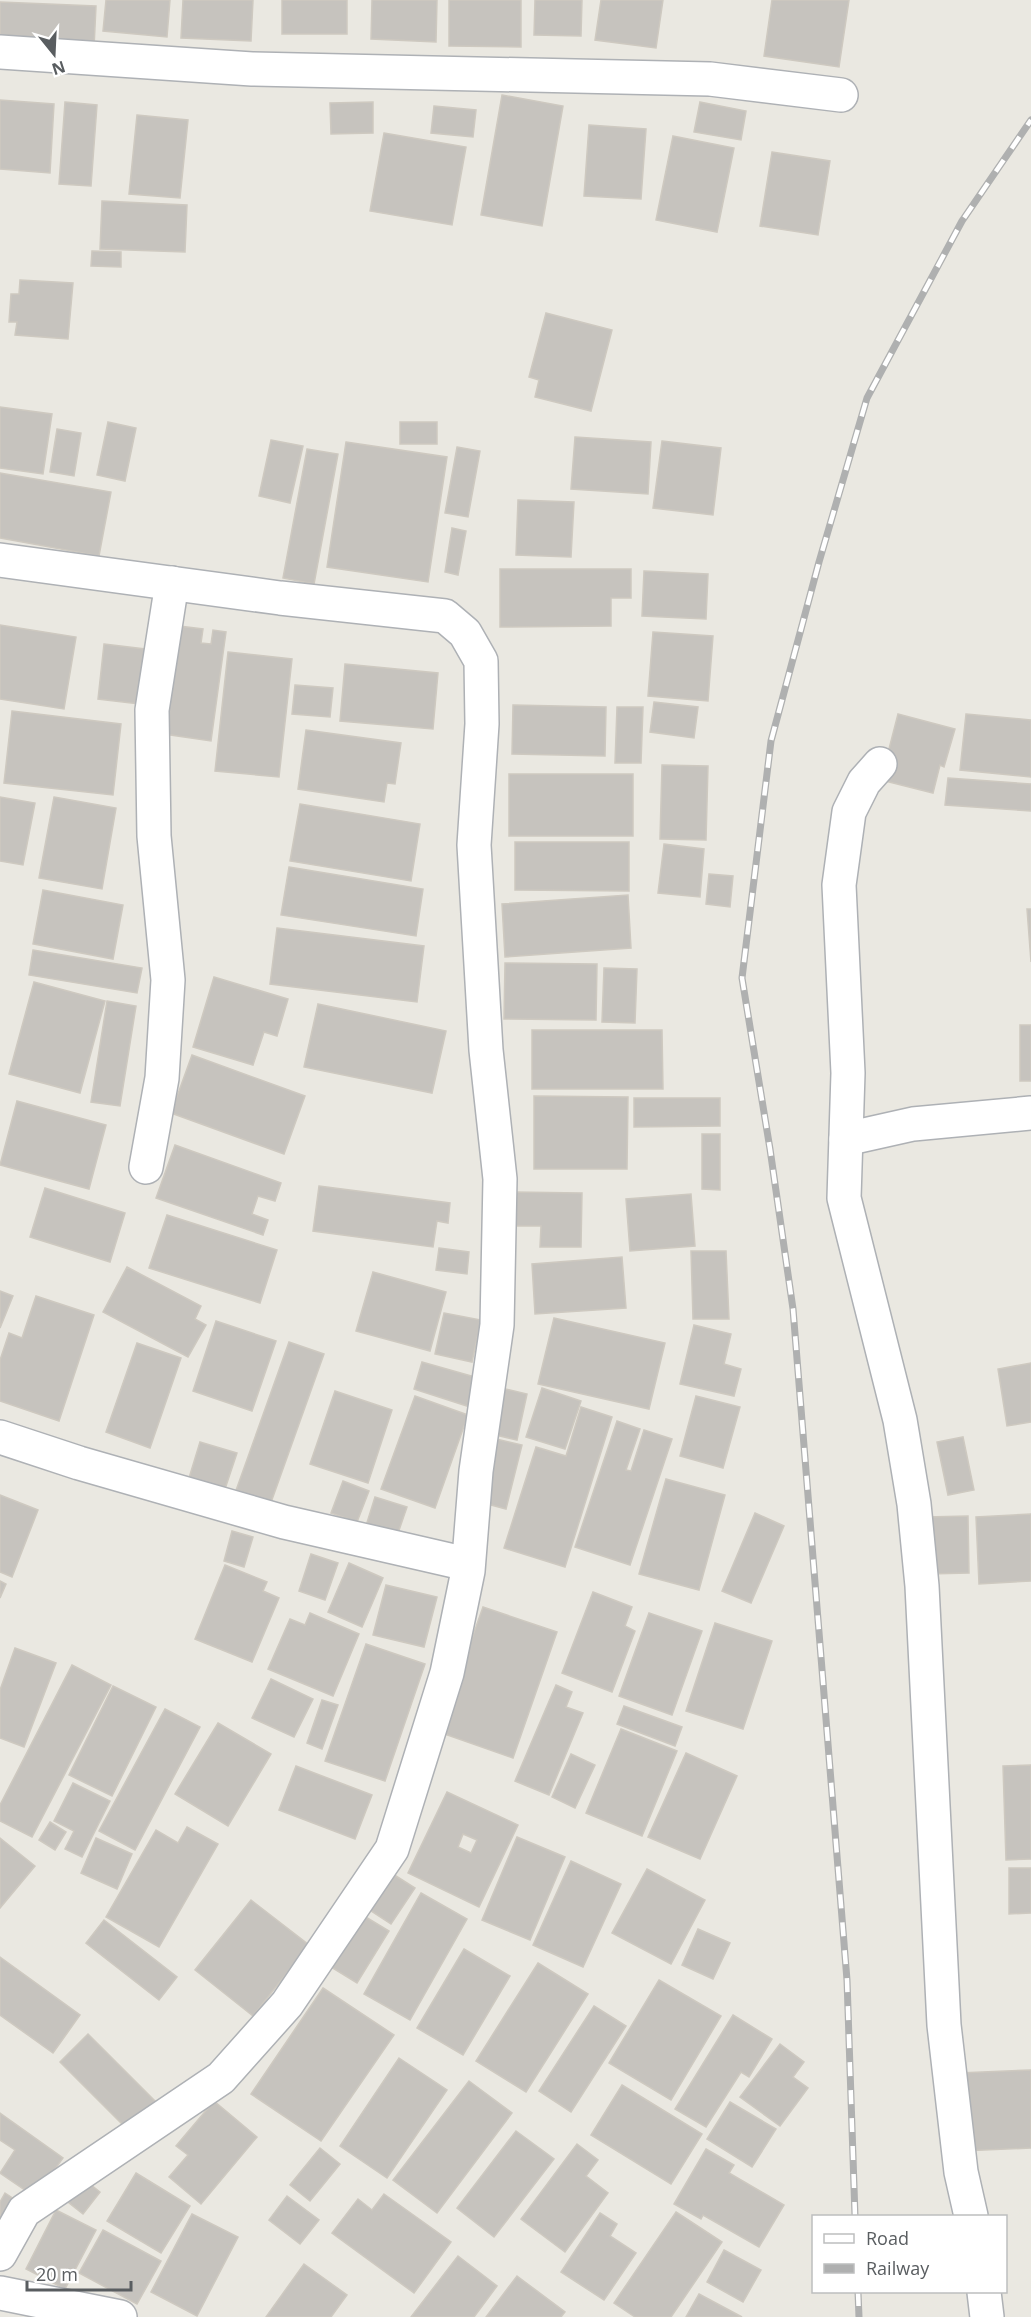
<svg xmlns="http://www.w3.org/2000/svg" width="1031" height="2317" viewBox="0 0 1031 2317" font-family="'Open Sans',sans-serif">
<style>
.building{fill:#c6c3be;stroke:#cec9c0;stroke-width:1.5;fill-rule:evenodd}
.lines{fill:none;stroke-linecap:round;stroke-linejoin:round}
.minor-casing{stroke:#aeb1b5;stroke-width:36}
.minor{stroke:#fff;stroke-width:33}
.rail-casing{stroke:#afb0b0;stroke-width:7}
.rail{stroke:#fff;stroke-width:4.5;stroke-dasharray:14;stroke-linecap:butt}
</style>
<rect width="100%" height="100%" fill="#eae8e1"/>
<!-- building -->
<g class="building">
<path d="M106,0H170L167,37L103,31Z"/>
<path d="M183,0H253L251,41L181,38Z"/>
<rect x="282" y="0" width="65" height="34"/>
<path d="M372,0H437L436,42L371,39Z"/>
<path d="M449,0H521V47L449,46Z"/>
<path d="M535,0H582L581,36L534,35Z"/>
<path d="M601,0H663L656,48L595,40Z"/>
<path d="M772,0H849L839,67L764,56Z"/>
<path d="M0,2L96,6L94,48L0,43Z"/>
<path d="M502,95L563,106L542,226L481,215Z"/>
<path d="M0,100L54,104L50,173L0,169Z"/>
<path d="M65,102L97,105L91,186L59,184Z"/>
<path d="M373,102V133L331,134L330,103Z"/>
<path d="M700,102L746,111L741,140L694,132Z"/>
<path d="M434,106L476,110L473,137L431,133Z"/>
<path d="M137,115L188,120L180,198L129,194Z"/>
<path d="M589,125L646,129L641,199L584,196Z"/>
<path d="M384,133L466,147L452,225L370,211Z"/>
<path d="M673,136L734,148L717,232L656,220Z"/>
<path d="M772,152L830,161L818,235L760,226Z"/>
<path d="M102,201L187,205L185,252L100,249Z"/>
<path d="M92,251L121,252V267L91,266Z"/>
<path d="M20,280L73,283L68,339L15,335L17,322H9L11,294H19Z"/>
<path d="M546,313L612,330L591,411L535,397L539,380L529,377Z"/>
<path d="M0,407L52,414L43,474L0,468Z"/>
<path d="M108,422L136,428L125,481L97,475Z"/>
<rect x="400" y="422" width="37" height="22"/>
<path d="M57,429L81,433L74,476L50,472Z"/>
<path d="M575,437L651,442L648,494L571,489Z"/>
<path d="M271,440L303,446L290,503L259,496Z"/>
<path d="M662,441L721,448L713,515L653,508Z"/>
<path d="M346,442L447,457L428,582L327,567Z"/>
<path d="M457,447L480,451L468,517L445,513Z"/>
<path d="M307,449L338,454L314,584L283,578Z"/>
<path d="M0,473L111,492L99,556L0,538Z"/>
<path d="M518,500L574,502L571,557L516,555Z"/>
<path d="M452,528L466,531L458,575L445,572Z"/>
<path d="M500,569H631V598H611V626L500,627Z"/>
<path d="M644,571L708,574L706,619L642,616Z"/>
<path d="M0,625L76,637L64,709L0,699Z"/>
<path d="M179,626L203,629L201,643L211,644L213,630L226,632L211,741L164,734Z"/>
<path d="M653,632L713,636L708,701L648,696Z"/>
<path d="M104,644L145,649L139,704L98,699Z"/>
<path d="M228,652L292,659L279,777L215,771Z"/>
<path d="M345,664L438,673L433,729L340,721Z"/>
<path d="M295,685L333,688L330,717L292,714Z"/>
<path d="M654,702L698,707L694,738L650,732Z"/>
<path d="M513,705L606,707L605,756L512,754Z"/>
<path d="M617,707H643L641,763H615Z"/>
<path d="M12,711L121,724L113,795L4,783Z"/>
<path d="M898,714L955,729L944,767L940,765L933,793L881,780Z"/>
<path d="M966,714L1031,720V777L960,770Z"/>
<path d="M306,730L401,743L395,784L387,783L384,802L298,789Z"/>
<path d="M662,765L708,766L706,840L660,839Z"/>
<rect x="509" y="774" width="124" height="62"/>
<path d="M948,778L1031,784V811L945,805Z"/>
<path d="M0,797L35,803L23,865L0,861Z"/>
<path d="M54,797L116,808L102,889L39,878Z"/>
<path d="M300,804L420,824L411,881L290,861Z"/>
<path d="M515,842H629V891L515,890Z"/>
<path d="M664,844L704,849L700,897L658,893Z"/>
<path d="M289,867L423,889L416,936L281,915Z"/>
<path d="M709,874L733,876L730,907L706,904Z"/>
<path d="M43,890L123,905L113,959L33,944Z"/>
<path d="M628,895L631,948L505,957L502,904Z"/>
<path d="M1027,909H1031V962Z"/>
<path d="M277,928L424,946L417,1002L270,984Z"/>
<path d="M33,950L142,968L137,993L29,975Z"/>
<path d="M505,963L597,964L596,1020L504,1019Z"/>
<path d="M604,968L637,969L635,1023L602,1022Z"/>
<path d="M214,977L288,999L277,1036L264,1032L253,1065L193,1047Z"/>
<path d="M34,982L105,1001L80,1093L9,1074Z"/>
<path d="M107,1001L136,1006L120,1106L91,1102Z"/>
<path d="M318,1004L446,1031L432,1093L304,1067Z"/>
<rect x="1020" y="1025" width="11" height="56"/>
<path d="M532,1030H662L663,1089H532Z"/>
<path d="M192,1055L305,1096L284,1154L171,1113Z"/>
<path d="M534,1096L628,1097L627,1169H534Z"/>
<path d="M634,1098H720V1126L634,1127Z"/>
<path d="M17,1101L106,1125L89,1189L0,1165Z"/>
<path d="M702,1134H720V1190L702,1189Z"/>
<path d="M175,1145L281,1183L275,1201L258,1196L252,1214L268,1220L263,1235L156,1198Z"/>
<path d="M319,1186L450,1203L448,1223L437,1221L433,1247L313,1231Z"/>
<path d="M45,1188L125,1213L110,1262L30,1237Z"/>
<path d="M513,1192L582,1193L581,1247H540L541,1226H512Z"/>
<path d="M691,1194L695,1246L630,1251L626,1199Z"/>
<path d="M167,1215L277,1250L260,1303L149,1268Z"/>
<path d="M439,1248L469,1252L467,1274L436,1270Z"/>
<path d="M691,1251H726L729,1319H693Z"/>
<path d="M622,1257L626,1308L535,1314L532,1264Z"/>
<path d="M127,1267L201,1306L195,1319L206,1325L188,1357L103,1312Z"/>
<path d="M373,1272L446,1292L430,1351L356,1331Z"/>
<path d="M0,1291L13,1296L0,1328Z"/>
<path d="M36,1296L94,1315L59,1421L0,1401V1360L9,1333L22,1338Z"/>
<path d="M444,1313L481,1320L472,1362L435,1354Z"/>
<path d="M554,1318L665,1343L649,1409L538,1384Z"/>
<path d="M216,1321L276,1341L252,1411L193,1391Z"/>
<path d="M694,1325L731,1334L724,1364L741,1369L734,1396L680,1384Z"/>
<path d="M289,1342L324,1354L269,1508L234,1496Z"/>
<path d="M137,1343L181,1358L150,1448L106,1432Z"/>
<path d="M422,1362L482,1379L473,1408L414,1389Z"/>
<path d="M1031,1363V1422L1007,1426L998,1369Z"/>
<path d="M497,1387L527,1394L517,1440L487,1433Z"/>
<path d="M542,1388L581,1401L565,1449L526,1437Z"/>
<path d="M335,1391L392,1410L368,1483L310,1464Z"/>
<path d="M415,1396L468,1415L435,1508L381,1489Z"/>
<path d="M696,1396L740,1407L723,1468L680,1456Z"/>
<path d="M581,1407L612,1417L565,1567L504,1548L536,1447L566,1456Z"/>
<path d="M617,1421L640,1429L626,1470L631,1471L644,1430L672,1439L630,1565L575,1547Z"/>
<path d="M963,1437L974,1490L948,1495L937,1442Z"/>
<path d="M492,1438L522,1445L506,1509L476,1501Z"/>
<path d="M200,1442L237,1453L225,1489L189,1478Z"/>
<path d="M666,1479L725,1495L699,1590L639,1574Z"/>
<path d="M343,1481L369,1491L357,1522L331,1513Z"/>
<path d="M0,1495L38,1510L12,1577L0,1572Z"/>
<path d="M375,1497L407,1507L396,1539L365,1529Z"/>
<path d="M755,1513L784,1526L751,1603L722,1591Z"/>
<path d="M1031,1514V1581L979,1584L976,1517Z"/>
<path d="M968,1516L969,1573L928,1574L926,1517Z"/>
<path d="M232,1531L253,1537L244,1567L224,1561Z"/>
<path d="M311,1554L338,1563L325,1600L299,1591Z"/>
<path d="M349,1563L383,1578L362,1627L328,1612Z"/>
<path d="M225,1565L267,1582L263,1591L279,1598L252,1662L195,1639Z"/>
<path d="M0,1581L6,1584L0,1598Z"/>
<path d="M386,1585L437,1597L424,1647L373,1635Z"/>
<path d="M593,1592L632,1607L625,1626L635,1631L612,1692L562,1673Z"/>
<path d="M483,1607L557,1632L513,1758L439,1732Z"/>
<path d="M310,1613L359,1634L333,1696L268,1669L290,1619L305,1625Z"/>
<path d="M649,1613L702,1631L672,1715L619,1696Z"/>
<path d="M715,1623L772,1641L743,1729L686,1711Z"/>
<path d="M366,1644L425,1664L385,1781L325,1761Z"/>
<path d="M15,1648L56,1663L24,1747L0,1738V1690Z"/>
<path d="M72,1665L111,1685L32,1837L0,1821V1805Z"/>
<path d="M271,1679L313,1699L294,1737L252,1718Z"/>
<path d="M556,1685L572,1692L566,1707L583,1713L549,1795L515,1781Z"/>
<path d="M113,1686L156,1707L112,1796L69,1775Z"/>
<path d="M322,1700L338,1705L322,1749L307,1743Z"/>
<path d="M624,1706L682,1727L675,1746L617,1724Z"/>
<path d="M165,1709L200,1727L135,1850L99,1831Z"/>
<path d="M218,1723L271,1754L228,1826L175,1794Z"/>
<path d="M621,1729L677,1751L642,1836L586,1813Z"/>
<path d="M686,1753L737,1776L700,1859L648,1837Z"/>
<path d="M571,1754L595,1765L575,1808L552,1797Z"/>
<path d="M1031,1765V1859L1006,1860L1003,1766Z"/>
<path d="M296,1766L372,1795L355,1839L279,1810Z"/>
<path d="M73,1783L110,1801L82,1857L65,1849L74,1831L54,1821Z"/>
<path d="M447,1792L518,1825L479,1907L408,1873ZM463,1834L477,1840L471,1853L458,1847Z"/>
<path d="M50,1822L66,1832L55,1850L39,1840Z"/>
<path d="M187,1827L218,1844L159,1947L106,1917L156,1830L178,1843Z"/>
<path d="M517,1837L565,1857L530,1940L482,1920Z"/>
<path d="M0,1838L35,1866L0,1908Z"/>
<path d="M96,1838L132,1854L117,1889L81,1873Z"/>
<path d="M571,1861L621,1884L583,1967L533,1945Z"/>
<path d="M1009,1868H1031V1913L1009,1914Z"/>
<path d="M385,1869L415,1888L391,1924L362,1905Z"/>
<path d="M647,1869L705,1900L671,1964L612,1933Z"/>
<path d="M421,1893L467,1919L410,2020L364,1994Z"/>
<path d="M251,1900L309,1945L253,2016L195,1970Z"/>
<path d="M364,1916L389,1931L357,1983L331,1967Z"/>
<path d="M104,1920L177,1977L159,2000L86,1943Z"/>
<path d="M698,1929L730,1943L713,1979L682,1965Z"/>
<path d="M464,1949L510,1976L463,2055L417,2028Z"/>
<path d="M0,1957L80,2015L53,2053L0,2015Z"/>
<path d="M538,1963L588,1994L526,2092L476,2061Z"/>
<path d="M659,1980L721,2016L671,2100L609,2063Z"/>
<path d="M323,1988L394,2035L321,2141L251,2094Z"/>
<path d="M594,2006L626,2026L571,2112L539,2091Z"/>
<path d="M733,2015L772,2039L749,2077L741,2072L706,2127L675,2109Z"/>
<path d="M88,2034L160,2106L132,2134L60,2062Z"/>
<path d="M780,2044L804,2062L793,2077L808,2088L780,2126L740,2097Z"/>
<path d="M399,2058L447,2090L387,2178L340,2146Z"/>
<path d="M1031,2070V2148L962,2151L959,2073Z"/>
<path d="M469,2081L512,2113L437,2213L393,2180Z"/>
<path d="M622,2085L702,2134L671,2184L591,2135Z"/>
<path d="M214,2101L257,2137L201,2204L169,2177L188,2155L176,2146Z"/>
<path d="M730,2102L776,2129L752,2167L707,2139Z"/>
<path d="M0,2113L63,2158L35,2197L0,2173L15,2150L0,2140Z"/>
<path d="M516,2131L554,2159L494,2237L457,2208Z"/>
<path d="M577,2144L598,2160L586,2176L608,2193L565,2252L521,2219Z"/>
<path d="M320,2148L340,2164L310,2201L290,2185Z"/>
<path d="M706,2149L734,2165L729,2173L784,2205L759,2247L703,2215L701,2219L674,2204Z"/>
<path d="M136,2173L190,2206L161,2253L107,2221Z"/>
<path d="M85,2180L100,2192L83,2214L68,2202Z"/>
<path d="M5,2193L20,2203L0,2224V2202Z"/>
<path d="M384,2194L451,2242L414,2293L332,2233L358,2199L372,2210Z"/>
<path d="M287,2196L319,2220L300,2244L269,2220Z"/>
<path d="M56,2210L96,2230L65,2289L26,2269Z"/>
<path d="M676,2212L722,2242L671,2317H635L614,2303Z"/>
<path d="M600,2213L617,2224L610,2236L636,2253L604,2300L561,2272Z"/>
<path d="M192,2214L238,2237L197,2316L151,2292Z"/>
<path d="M103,2230L161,2261L137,2304L79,2273Z"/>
<path d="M724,2250L761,2270L743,2302L707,2282Z"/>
<path d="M458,2256L497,2286L474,2317H411Z"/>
<path d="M304,2264L347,2295L331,2317H266Z"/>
<path d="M517,2276L565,2312L561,2317H486Z"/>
<path d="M699,2294L742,2317H686Z"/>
</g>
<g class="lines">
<!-- minor casing -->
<g class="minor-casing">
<g id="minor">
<path d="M0,52L252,69L710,79L841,95"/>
<path d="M0,560L280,598L445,616L465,633L481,661L482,724L474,845L486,1050L500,1179L497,1325L476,1471L468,1571L447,1673L392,1849L287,2004L221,2078L24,2211L0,2254"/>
<path d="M880,764L864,782L849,812L839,885L848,1073L844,1198L900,1420L914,1504L922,1586L944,2025L961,2172L971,2216"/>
<path d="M846,1139L913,1124L1031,1113"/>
<path d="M146,1167L162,1078L168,980L154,836L152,710L172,583"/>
<path d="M0,1437L79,1463L284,1522L467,1564"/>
<path d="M984,2292L987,2317"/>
<path d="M0,2293L120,2317"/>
</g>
</g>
<!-- minor -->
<use href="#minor" class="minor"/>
<!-- rail casing -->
<g class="rail-casing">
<g id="rail">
<path d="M855,2216L847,1980L793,1309L770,1149L742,978L771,741L819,562L867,398L962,221L1031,120"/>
<path d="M858,2292L859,2317"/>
</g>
</g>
<!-- rail -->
<use href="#rail" class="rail"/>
</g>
<!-- legend -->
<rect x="812" y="2215" width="195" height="78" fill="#ffffff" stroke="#bdbebf" stroke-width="1.5"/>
<rect x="824" y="2234" width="30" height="9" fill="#ffffff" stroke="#bdbebf" stroke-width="1.5"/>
<text x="866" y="2245" font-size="18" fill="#595d60">Road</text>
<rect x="824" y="2264" width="30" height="9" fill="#afb0b0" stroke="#bdbebf" stroke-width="1.5"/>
<text x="866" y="2275" font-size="18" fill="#595d60">Railway</text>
<!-- north arrow -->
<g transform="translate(54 54) rotate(162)" stroke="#ffffff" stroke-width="4.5" paint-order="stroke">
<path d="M0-4.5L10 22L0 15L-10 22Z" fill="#595d60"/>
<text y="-9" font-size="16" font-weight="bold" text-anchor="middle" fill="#595d60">N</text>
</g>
<!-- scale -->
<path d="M27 2281v9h104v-9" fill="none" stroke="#595d60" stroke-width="3"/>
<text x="36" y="2281" font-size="18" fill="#595d60" stroke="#ffffff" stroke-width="4.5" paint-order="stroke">20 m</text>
</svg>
